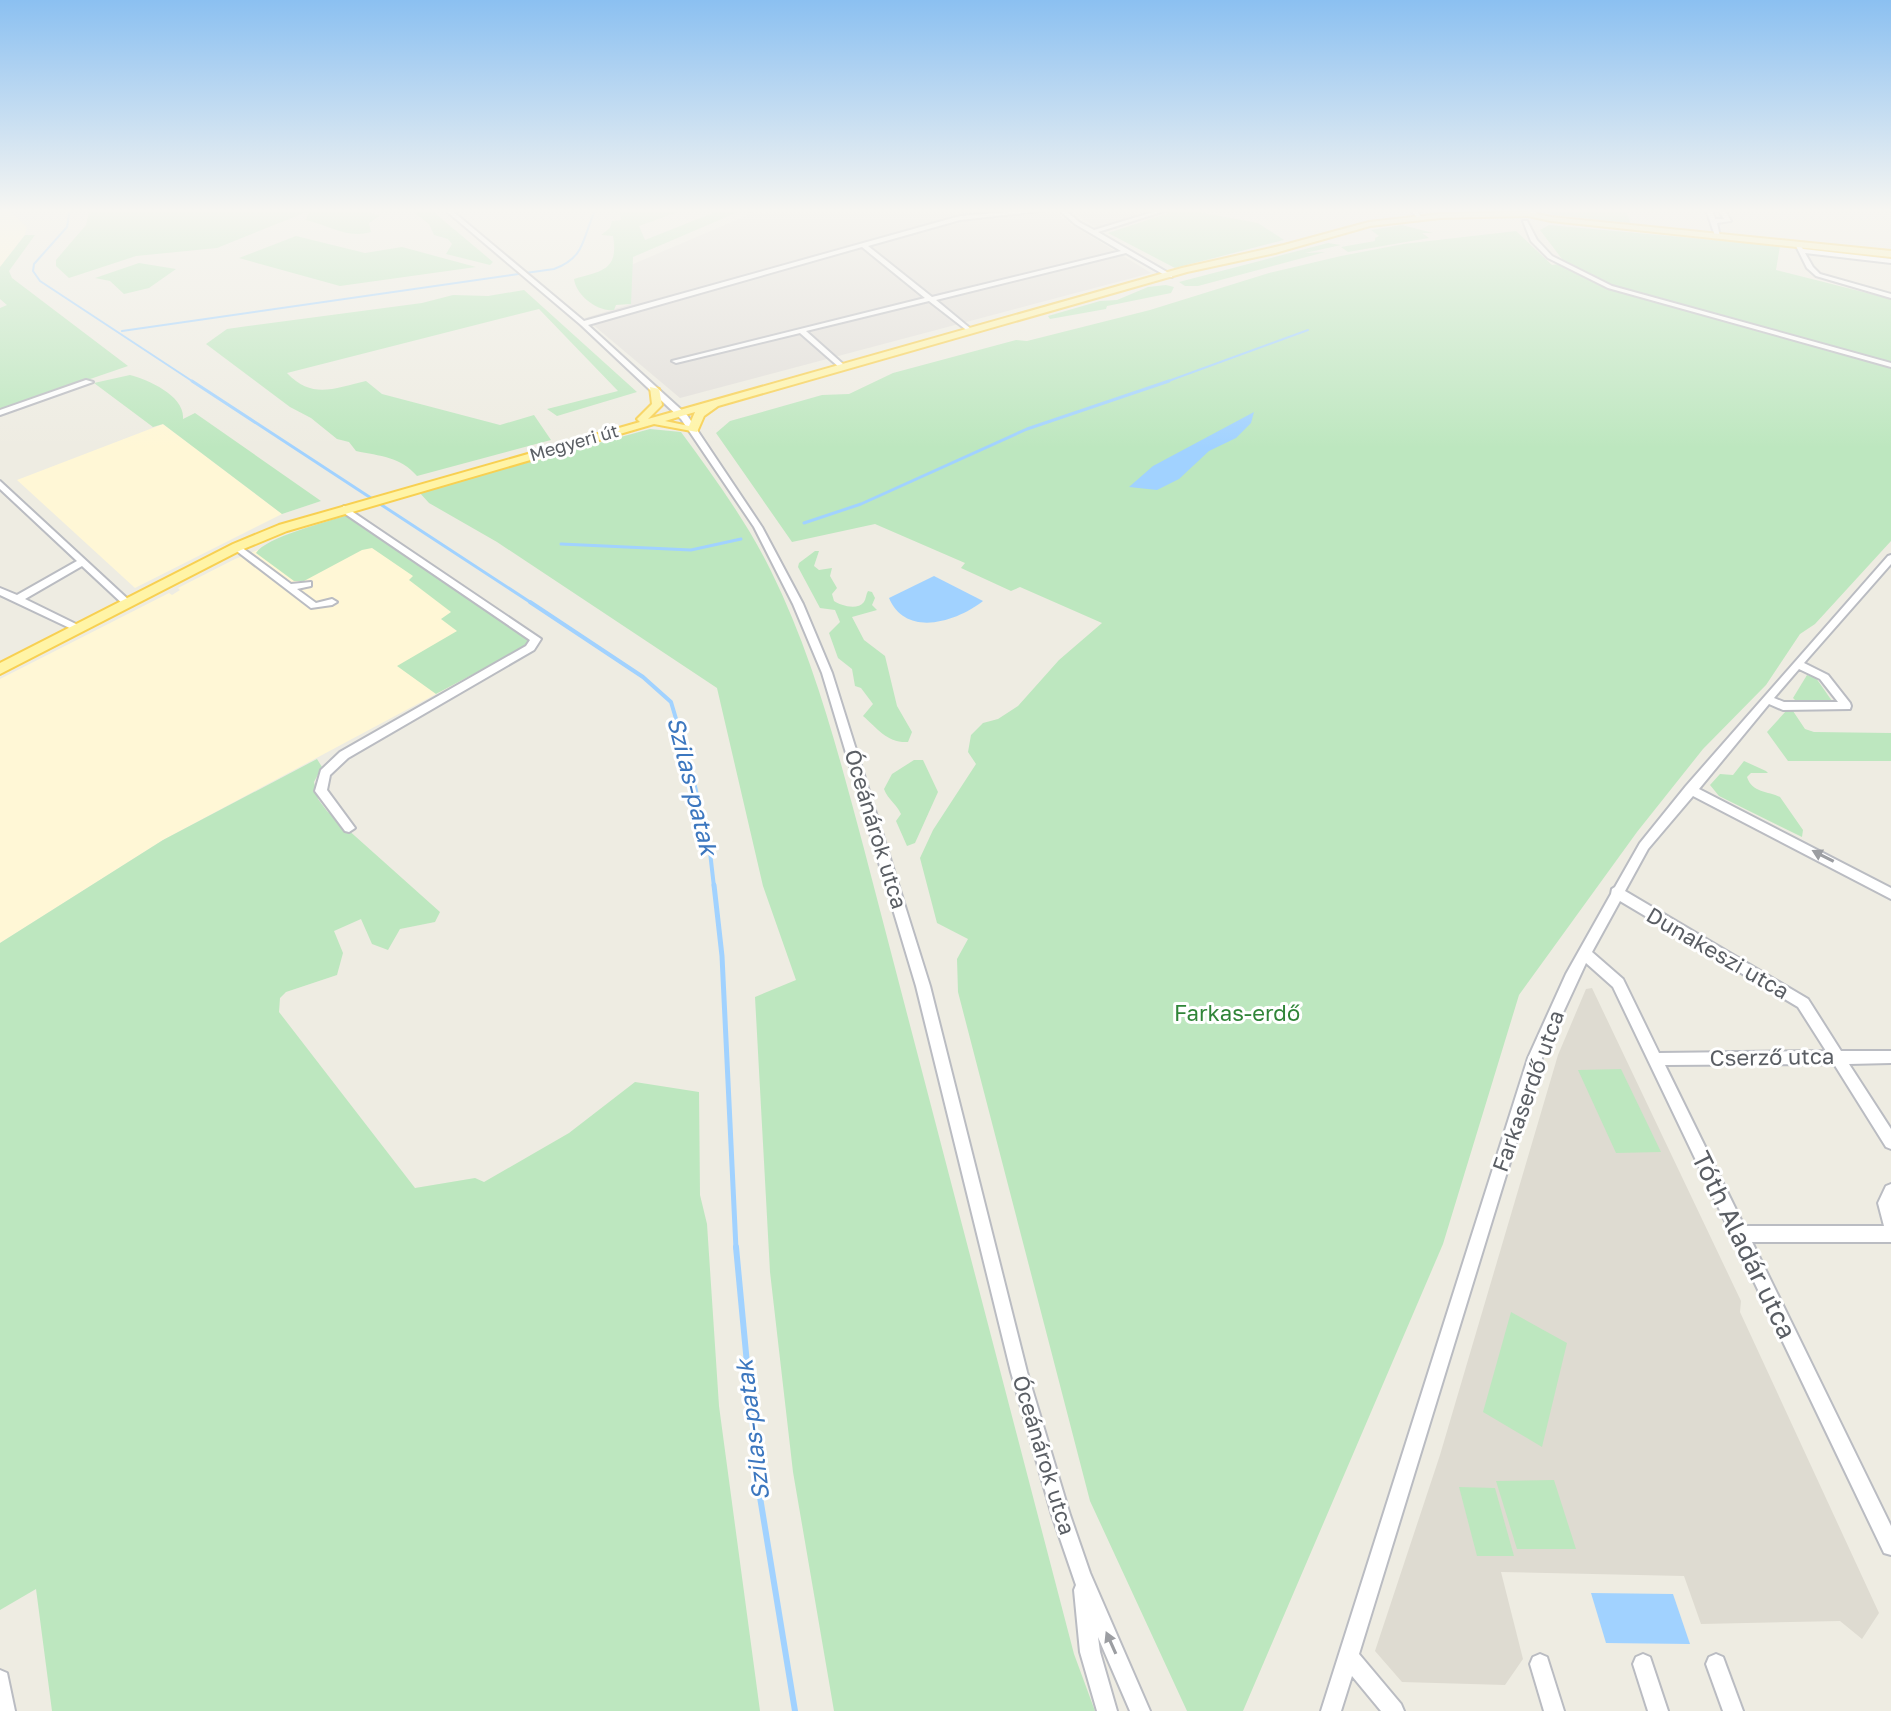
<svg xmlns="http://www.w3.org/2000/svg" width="1891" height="1711" viewBox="0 0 1891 1711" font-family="'Golos Text',sans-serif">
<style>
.commercial{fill:#fff7d6}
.industrial{fill:#e2dfda}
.education{fill:#dedbd1}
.green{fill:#bde7bf}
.water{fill:#a1d2ff}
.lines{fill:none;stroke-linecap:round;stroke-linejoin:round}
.stream-far4{stroke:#a1d2ff;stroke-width:2}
.stream-far3{stroke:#a1d2ff;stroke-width:3}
.stream-far2{stroke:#a1d2ff;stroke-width:4}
.stream-far1{stroke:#a1d2ff;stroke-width:5}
.stream{stroke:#a1d2ff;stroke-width:6}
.minor-casing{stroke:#babcc2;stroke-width:4}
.major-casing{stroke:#f8d051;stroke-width:4}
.minor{fill:#fff;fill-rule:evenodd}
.major{fill:#fff4a6;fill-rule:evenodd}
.oneway{fill:#9c9ea2}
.labels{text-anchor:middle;stroke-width:6;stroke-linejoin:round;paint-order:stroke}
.far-street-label{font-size:18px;fill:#5a5e64;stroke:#fff}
.street-label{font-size:22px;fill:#5a5e64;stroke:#fff}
.park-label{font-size:22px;fill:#308538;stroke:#fff}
.water-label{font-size:24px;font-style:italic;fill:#3c77bf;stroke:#fff}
.near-street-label{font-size:26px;fill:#5a5e64;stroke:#fff}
</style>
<rect width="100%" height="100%" fill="#eeece2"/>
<!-- commercial -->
<g class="commercial">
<path d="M0,209H8L27,227L25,235L0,267Z"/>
<path d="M163,424L282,514L135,588L17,480Z"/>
<path d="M347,515L529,642L526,646L163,840L0,943V679L169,593L172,595L180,590L178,588L235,559Z"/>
</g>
<!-- industrial -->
<g class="industrial">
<path d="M762,209H1053L1069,223L1151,273L680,398L585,318L631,304V265Z"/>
<path d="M1067,209H1181L1104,232Z"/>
</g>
<!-- education -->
<path class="education" d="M1592,988L1741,1301L1740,1312L1879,1613L1862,1639L1840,1621L1701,1624L1684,1576L1501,1572L1523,1659L1505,1685L1402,1682L1375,1651L1440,1455L1558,1055L1586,989Z"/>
<!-- green -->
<g class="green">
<path d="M90,209H363L380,216L369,223L371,232C346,239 329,225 306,220L309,211L217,248L136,256L69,278L56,266V260L86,225Z"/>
<path d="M410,209H430L493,262L490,265L446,254L452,244L448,239L434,235L429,224Z"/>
<path d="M619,209H686L639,226L645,240L723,209H745L633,257L631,304L616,305L614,310C597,312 576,295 574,279C602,271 619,270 613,236L601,235L610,228L612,221L621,220Z"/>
<path d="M1181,209L1258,223L1284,240L1175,268L1108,233Z"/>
<path d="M1536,209H1626L1630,223L1556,215Z"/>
<path d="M1402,225L1433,233H1422L1429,238L1348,252L1341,247L1375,241V238L1379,236L1371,230Z"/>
<path d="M1549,225L1780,246L1776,270L1891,299V541L1815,624L1800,634L1766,685L1703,749L1637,832L1519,995L1443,1244L1243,1711H1187L1090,1501L958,992L957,959L968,939L937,923L920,858L933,830L976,764L968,752L971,735L983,723L998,719L1018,706L1059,660L1102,623L1020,587L1011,591L961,568L965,563L875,524L792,542L716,433L730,421L822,395L849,394L893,373L1016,340L1027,341L1150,310L1269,273L1341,256L1403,244L1516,231L1552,265L1565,263L1540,230Z"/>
<path d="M25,235H35L9,271L12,278L128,366L0,410V308L7,305L0,299V267Z"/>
<path d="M296,236L365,253L402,247L476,267L340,286L239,258Z"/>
<path d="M1328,243L1341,245L1305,253L1325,252L1198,286H1185L1179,282Z"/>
<path d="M139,263L176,269L149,288L124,294L110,281L95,278Z"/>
<path d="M1166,285L1174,287L1171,293L1107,306L1106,309L1050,319L1048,316L1100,301L1117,300L1148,287Z"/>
<path d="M524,290L637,392L557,416L547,409L618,391L539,309L287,373C313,400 334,388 366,381L382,394L500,425L534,415L551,440L417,476C401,457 380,456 356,451L349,442L337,439L311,418L290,407L206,344L227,329L248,326L422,303L453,295L488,296Z"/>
<path d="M130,375C149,380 185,396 183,419L195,413L321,501L282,514L163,424L153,427L94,383Z"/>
<path d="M650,429L681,432C714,477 747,522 771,571C814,658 838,752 863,845L1074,1654L1095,1711H834L793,1472L770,1272L755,997L796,980L763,886L717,688L497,542L429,503L419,492Z"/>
<path d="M347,515L529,638L526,646L436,694L397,666L457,631L441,619L451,612L409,580L413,576L372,548L362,550L304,581H294L256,553C266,537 327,522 347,515Z"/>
<path d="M815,551H819L814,566L819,570L832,568L830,576L837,588L832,594L834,601C840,605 857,611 864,602C866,599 866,594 868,591L872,592L875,598L872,605L877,610L852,617L864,640L885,656L897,706L912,732L908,742C887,743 878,729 863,716L873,704L861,688L855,686L852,669L838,658L829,633L840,622L835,610L820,608L798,567L799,563Z"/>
<path d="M1807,675L1816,678L1832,701L1795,700L1793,698Z"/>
<path d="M1786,711H1793L1805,729L1814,732L1891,733V761H1788L1767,732Z"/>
<path d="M317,759L322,767L314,782L318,799L327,811L440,912L435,922L400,929L388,950L372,944L361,919L334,931L343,953L337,975L286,992L280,998L279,1012L415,1188L475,1178L484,1182L569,1133L635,1082L699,1092L700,1195L707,1224L719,1406L760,1711H52L36,1589L0,1610V943L163,840Z"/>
<path d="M914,760H923L938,792L915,843L907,846L896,821L901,814C896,803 888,800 884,789L892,774Z"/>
<path d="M1744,761L1766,771L1768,773H1751L1747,777C1752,793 1768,791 1780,797L1803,830L1802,837L1719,796L1710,785L1720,774L1733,775Z"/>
<path d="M1621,1069L1661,1152L1616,1153L1578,1070Z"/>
<path d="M1511,1312L1567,1343L1542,1447L1483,1412Z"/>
<path d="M1554,1480L1576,1549H1517L1496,1481Z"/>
<path d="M1459,1487L1495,1488L1514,1556H1477Z"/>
</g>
<!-- water -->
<g class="water">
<path d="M1254,412L1251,423L1236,438L1209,451L1179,479L1157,490L1129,487L1153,466Z"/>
<path d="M934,576L983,601C956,622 906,638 889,598Z"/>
<path d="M1591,1593L1673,1594L1690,1644L1606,1643Z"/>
</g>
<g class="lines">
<!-- stream-far4 -->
<g class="stream-far4">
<path d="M70,209L67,227L34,264L33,271L40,281L195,383"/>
<path d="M122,331L554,269C587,257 582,236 596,209"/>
<path d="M1163,383L1308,330"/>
</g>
<!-- stream-far3 -->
<g class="stream-far3">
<path d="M192,381L533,604"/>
<path d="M804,523L861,504L1027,429L1169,381"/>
<path d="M561,544L691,550L741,539"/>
</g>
<!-- stream-far2 -->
<path class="stream-far2" d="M530,602L643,677L671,702L691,769L710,852L714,887"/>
<!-- stream-far1 -->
<path class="stream-far1" d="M714,885L722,956L736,1249"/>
<!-- stream -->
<path class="stream" d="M736,1247L759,1491L795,1711"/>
<!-- minor casing -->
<g class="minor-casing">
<g id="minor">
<path d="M444,209H450L584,321L960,216L1044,209L1041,211L960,220L868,246L932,297L1121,251L1075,224L1058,209H1064L1079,222L1094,230L1163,209H1171L1098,232L1172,275V277H1168L1126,253L936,300L971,329V331L969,332L929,301L806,331L843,364L844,366L840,368L800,333L676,363L672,361L925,298L862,247L588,325L687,415L762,527L803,604L832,673L930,986L1027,1372L1070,1515L1090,1573L1150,1711H1130L1098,1637L1100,1652L1117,1711H1097L1080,1652L1074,1590L1076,1585L1052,1515L1011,1372L916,986L822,673L793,604L754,527L681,419L581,325Z"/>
<path d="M748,209H755L752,211Z"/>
<path d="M1410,209H1416L1422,219H1418Z"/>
<path d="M1526,209H1532L1538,215L1533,216Z"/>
<path d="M1706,209H1712L1715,219H1724L1718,209H1724L1731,221L1717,223L1720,237L1715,236Z"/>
<path d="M1523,221H1527L1537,240L1552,256L1612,286L1891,363V367L1608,288L1548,258L1531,241Z"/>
<path d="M1795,244H1799L1803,249L1891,259V263L1805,253L1813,267L1820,274L1891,294V298L1816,276L1807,268Z"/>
<path d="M86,380L93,382L0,415V410Z"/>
<path d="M0,481L131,602V606H125L82,566L25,599L82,627V631H76L0,595V588L17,595L77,561L0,489Z"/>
<path d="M344,506L541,639L534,650L348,758L330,775L327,790L355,828L349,832L345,831L315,791L321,770L340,752L526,646L530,640L341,511L340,509Z"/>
<path d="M237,544L291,584L311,582V586L297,589L316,603L332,599L337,602L332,605L311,608L234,549L232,547Z"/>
<path d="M1891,555V564L1804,663L1828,675L1850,703L1851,706L1850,709L1783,710L1769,704L1699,789L1891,888V899L1693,796L1648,849L1625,891L1808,999L1841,1051H1891V1063L1849,1064L1891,1129V1149L1886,1147L1834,1064L1665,1065L1744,1226H1884L1878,1203L1886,1186L1891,1184V1242H1752L1891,1526V1555L1884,1553L1613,987L1586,963L1542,1058L1359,1654L1401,1704L1404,1711H1381L1352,1676L1341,1711H1321L1528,1058L1566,974L1611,894L1612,889L1615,887L1640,843L1686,786L1888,556ZM1799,669L1820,679L1838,702H1784L1774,698ZM1620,901L1798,1007L1826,1051L1659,1053L1623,979L1592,952Z"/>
<path d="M1540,1654L1547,1657L1564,1711H1544L1530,1664L1533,1657Z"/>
<path d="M1643,1654L1650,1657L1668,1711H1648L1633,1664L1636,1657Z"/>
<path d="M1716,1654L1723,1657L1743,1711H1723L1706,1664L1709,1657Z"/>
<path d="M0,1670L7,1673L15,1711H0Z"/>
</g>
</g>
<!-- major casing -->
<g class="major-casing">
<path id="major" d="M1528,212L1551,217L1891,251V257L1551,221L1528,216L1440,218L1370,226L1275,253L1187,272L718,406L704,416L697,432L654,424L287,531L241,550L0,674V663L233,544L279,525L640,422L637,419L652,404L650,387L659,389L662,405L648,419L1182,268L1284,245L1369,222L1440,214ZM695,412L689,426L665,421Z"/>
</g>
<!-- minor -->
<use href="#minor" class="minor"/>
<!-- major -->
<use href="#major" class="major"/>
</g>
<!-- one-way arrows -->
<defs><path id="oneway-solid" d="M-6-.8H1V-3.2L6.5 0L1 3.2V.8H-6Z" transform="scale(2)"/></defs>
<g class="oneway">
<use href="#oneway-solid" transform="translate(1823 856) rotate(-153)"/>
<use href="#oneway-solid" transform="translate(1111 1643) rotate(-114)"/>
</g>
<!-- sky -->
<linearGradient id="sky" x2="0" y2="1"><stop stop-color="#8bc0f1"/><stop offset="0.47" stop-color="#f7f6f2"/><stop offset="1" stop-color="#f7f6f2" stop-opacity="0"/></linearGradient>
<rect width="1891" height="448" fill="url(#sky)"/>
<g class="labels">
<!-- far-street labels -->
<g class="far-street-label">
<text transform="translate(574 443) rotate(-16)" y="6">Megyeri út</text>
</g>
<!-- street labels -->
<g class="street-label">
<text transform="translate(876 829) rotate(73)" y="8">Óceánárok utca</text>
<text transform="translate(1718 953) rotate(30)" y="8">Dunakeszi utca</text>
<text transform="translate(1772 1057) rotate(-1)" y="8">Cserző utca</text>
<text transform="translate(1528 1091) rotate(-70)" y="8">Farkaserdő utca</text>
<text transform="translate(1044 1455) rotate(73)" y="8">Óceánárok utca</text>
</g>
<!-- park labels -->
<g class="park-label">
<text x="1237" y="1021">Farkas-erdő</text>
</g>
<!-- water labels -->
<g class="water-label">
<text transform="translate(692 786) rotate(76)" y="8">Szilas-patak</text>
<text transform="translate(753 1430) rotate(-97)" y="8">Szilas-patak</text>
</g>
<!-- near-street labels -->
<g class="near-street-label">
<text transform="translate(1744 1245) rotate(64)" y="9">Tóth Aladár utca</text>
</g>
</g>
</svg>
